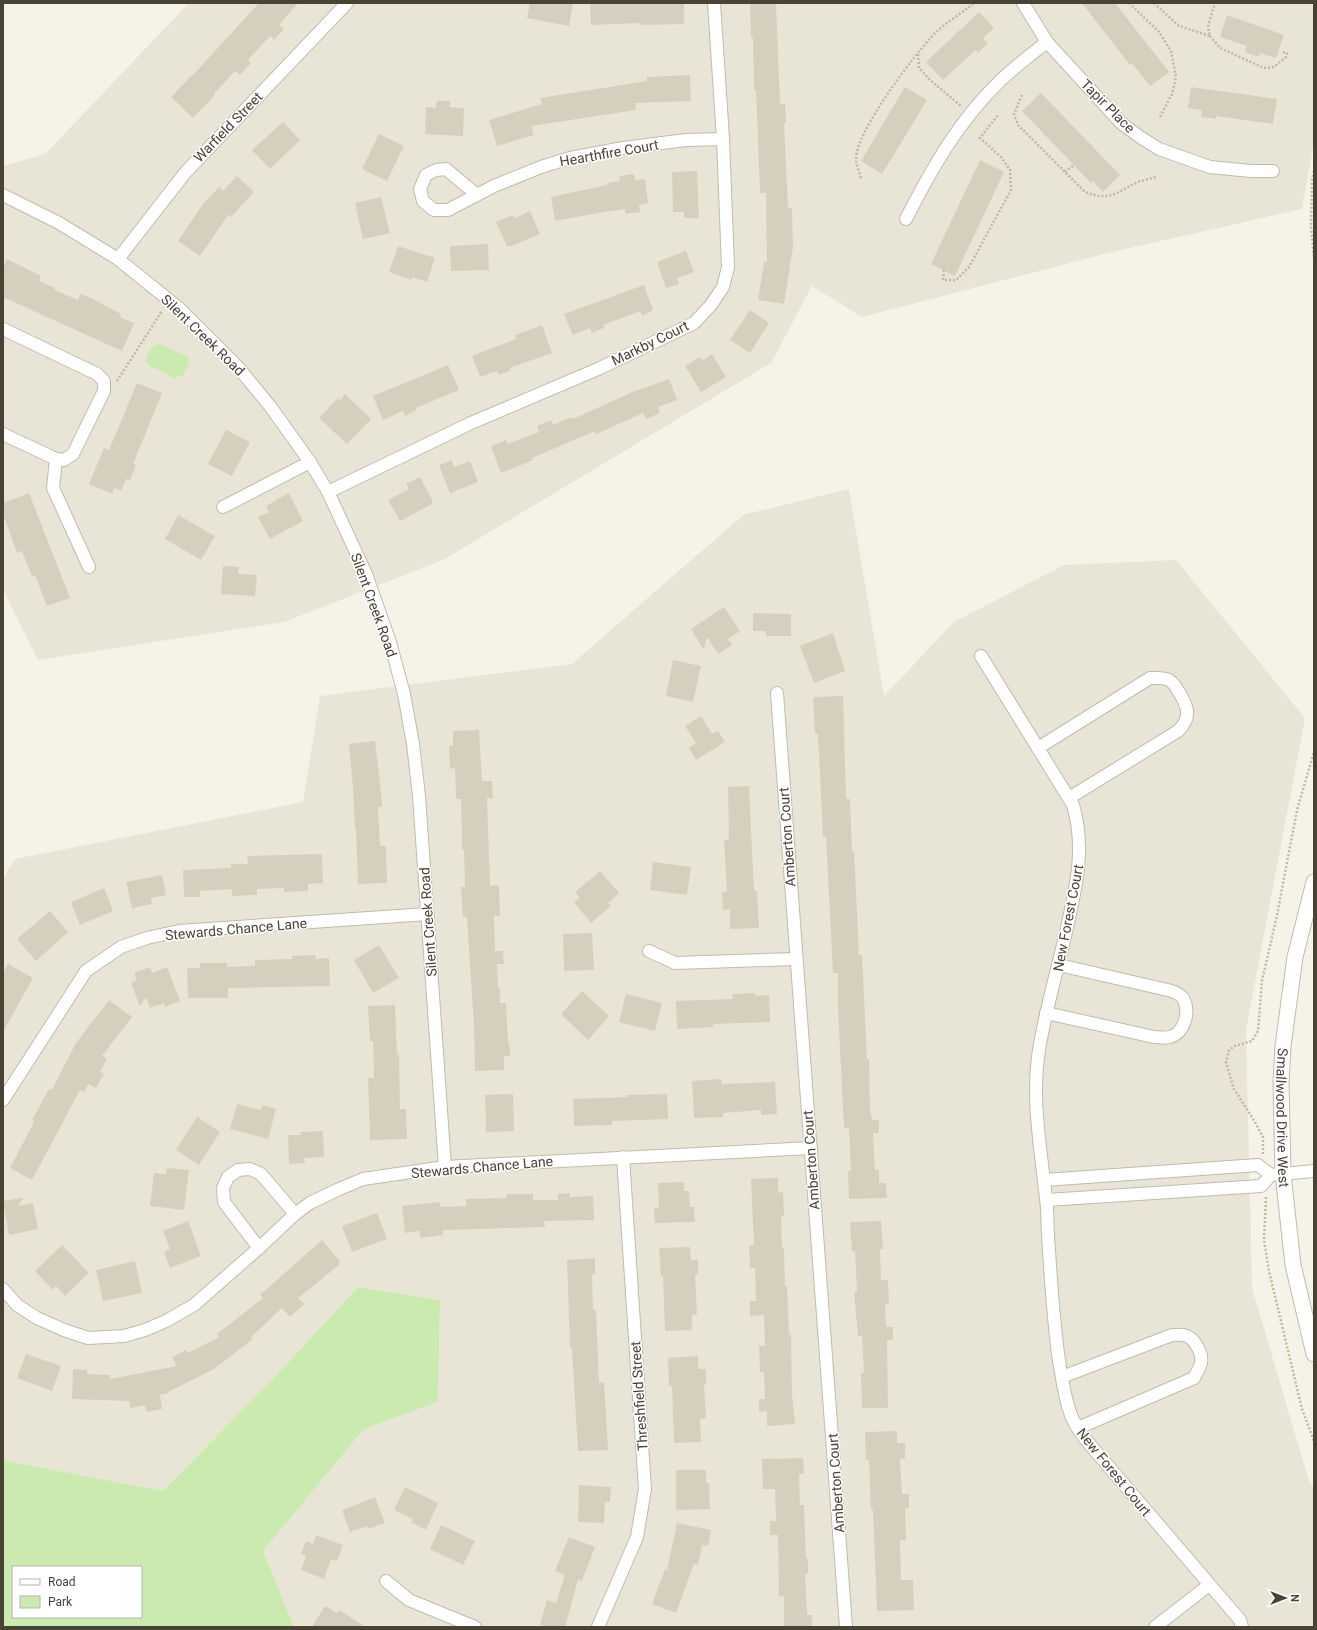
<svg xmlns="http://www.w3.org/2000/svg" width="1317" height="1630" viewBox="0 0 1317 1630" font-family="Roboto,sans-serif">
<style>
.residential{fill:#e9e5d6}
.green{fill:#cbeab0;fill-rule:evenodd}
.building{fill:#d7cfbd}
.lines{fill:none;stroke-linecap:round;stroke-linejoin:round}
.minor-casing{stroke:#c1bbaa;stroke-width:14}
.tertiary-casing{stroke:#c1bbaa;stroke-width:17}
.path{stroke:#c3b89b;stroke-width:2.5;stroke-dasharray:2 2;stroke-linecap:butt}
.minor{stroke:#fff;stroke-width:12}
.tertiary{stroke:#fff;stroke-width:15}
.labels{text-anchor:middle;stroke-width:3;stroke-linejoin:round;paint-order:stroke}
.street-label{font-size:14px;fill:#494336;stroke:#fff}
</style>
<rect width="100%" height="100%" fill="#f5f2e8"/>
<!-- residential -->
<g class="residential">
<path d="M189,3H1314V142L1302,209L1108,253L862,317L812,286L771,363L443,560L284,622L38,660L3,590V166L45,154Z"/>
<path d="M849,489L884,696L954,622L1064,565L1176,560L1305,718L1246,1030L1252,1288L1309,1481L1314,1489V1627H294L263,1551L364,1429L438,1402L440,1300L358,1287L271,1381L163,1491L3,1460V879L15,859L303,802L320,696L572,664L743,515Z"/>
</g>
<!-- green -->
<g class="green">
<path d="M160,344L188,357L189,364L182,376L174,378L148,365L145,358L153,346Z"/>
<path d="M358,1287L440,1300L438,1402L364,1429L263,1551L294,1627H3V1460L163,1491L271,1381ZM13,1567H141V1617H13Z"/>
</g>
<!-- building -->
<g class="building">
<path d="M259,3H298L279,25L284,29L274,40L270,36L248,60L251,63L240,75L235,71L214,94L215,95L193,118L171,97L193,74H194Z"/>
<path d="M530,3H573L569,26L527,18Z"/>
<path d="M590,3H684V24L642,25L641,23L591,25Z"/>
<path d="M750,3H776L780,104H785L786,123H784L788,208H792L793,247L784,304L758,300L764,262H767L766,193H760L756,90H754L753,38H751Z"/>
<path d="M1082,3H1115L1169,72L1150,86L1132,63L1130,65Z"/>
<path d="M979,12L994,28L983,38L988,43L978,53L976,50L943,80L926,62Z"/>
<path d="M1227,15L1284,35L1276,58L1260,53L1259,57L1245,52L1247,46L1220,37Z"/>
<path d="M690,75L691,101L635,103L636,110L531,126L534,135L497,146L489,120L542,104L540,98L647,81V77Z"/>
<path d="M905,87L927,100L882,174L861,161Z"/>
<path d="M1191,87L1277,99L1273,124L1216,116V119L1201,117L1202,110L1188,108Z"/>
<path d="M1041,93L1120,175L1103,192L1093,181L1091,183L1022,111Z"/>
<path d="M437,101H450V107L464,108L463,136L425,134L426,107L436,108Z"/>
<path d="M283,122L300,140L270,169L252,150Z"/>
<path d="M379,134L404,146L387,181L362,169Z"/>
<path d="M980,160L1004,172L955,276L931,264Z"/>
<path d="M697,171L699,218H684V212H673L672,172Z"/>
<path d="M634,174L635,180L645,179L648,203L639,205L640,212L625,214V209L599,213L555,221L551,197L607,185V183L620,181L619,176Z"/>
<path d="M237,176L254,192L231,217L228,215L200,256L178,241L203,204L219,187L223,191Z"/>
<path d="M381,197L390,233L363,239L355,203Z"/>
<path d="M530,211L540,234L512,246H507L496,222L513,215L515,218Z"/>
<path d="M488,244L489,270L451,271L450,246Z"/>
<path d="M398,246L435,258L427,282L412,277L411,280L389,272Z"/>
<path d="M686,251L694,272L677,278L679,284L666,288L657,262Z"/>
<path d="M7,259L41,276L39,281L55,288L54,290L78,300L80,294L91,298L121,314L120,317L134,323L122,351L3,297V268Z"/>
<path d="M644,285L653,310L642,316L640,311L603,325L604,328L592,333L590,328L573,335L564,314Z"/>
<path d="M750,310L769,323L750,353L730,340Z"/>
<path d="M542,325L552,353L510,368L511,370L499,375L497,371L480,377L472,356L516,339L515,335Z"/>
<path d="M712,354L726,377L701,392L685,366L700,357L702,361Z"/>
<path d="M448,365L459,390L416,408L417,410L405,416L403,411L383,420L373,396Z"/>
<path d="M669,379L677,400L658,407L660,413L646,419L643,413L596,434L595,431L532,458L533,460L501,473L491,446L506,440L508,444L539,432L537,426L551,420L553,425L572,417L573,419L635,391Z"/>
<path d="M137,383L162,393L133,464L136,465L130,480L126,479L121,491L115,488L112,494L89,484L104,448L109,450Z"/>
<path d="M345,394L371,419L347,444L319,418L338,398L340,400Z"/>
<path d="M226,430L250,442L232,476L208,464Z"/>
<path d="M452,460L454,467L470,461L478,482L450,493L439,465Z"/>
<path d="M420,477L432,500V504L400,521L388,500L409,489L406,484Z"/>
<path d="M29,493L70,598L47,606L35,575L32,576L22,551L17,553L3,514V503Z"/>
<path d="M289,493L303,521L270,539L258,517L269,512L266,506Z"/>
<path d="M178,515L215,536L201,560L165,539Z"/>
<path d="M223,566L239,567L238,574L257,575L255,596L221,594Z"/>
<path d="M724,607L740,631L728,639L732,645L718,654L707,637L704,650L691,629Z"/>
<path d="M753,613L791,614V636H766V631H753Z"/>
<path d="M833,633L845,671L814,683L800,646Z"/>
<path d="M673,660L701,666L693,702L666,696Z"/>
<path d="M843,696L846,799H850L852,851H854L859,955H862L867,1059H869L870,1111L872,1120H879V1133H873L875,1170H879V1183H886L887,1198L849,1199L848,1171H851L849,1128H844L838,1009V973H833L826,837H823L818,734H815L813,697Z"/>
<path d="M701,716L712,734L718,731L725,742L696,760L689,748L696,743L685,726Z"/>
<path d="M479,730L482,781H492L493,798H487L490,886L499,885L500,916H494L495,951H503L504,964H497L498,988H500V1003H506L508,1042H509L510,1056H504V1070L475,1071L474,1027L467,917H463L461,887H465L464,850H462L461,799H456L455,768L450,769L449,746H453V731Z"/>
<path d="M375,741L381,793L382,807H378L380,846H386L387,883L358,884L356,830H355L353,787L349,744Z"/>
<path d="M749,786L754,891H757L759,928L730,929V909L723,910L722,892H727L724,840L729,839L728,787Z"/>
<path d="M322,854L323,883L308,884V891L284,892V888L257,889V895L232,896V889L200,891V897H184L183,870L231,868V864H248L247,856Z"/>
<path d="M653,862L691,867L687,895L650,890Z"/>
<path d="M600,871L619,893L608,903L611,906L591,923L574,902L580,898L575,892Z"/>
<path d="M162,875L166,895L151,898L152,904L132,908L126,882Z"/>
<path d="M104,888L113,911L80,925L71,902Z"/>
<path d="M50,911L68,932L36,961L17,939Z"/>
<path d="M592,933L594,970L564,971L563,934Z"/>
<path d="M379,945L399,978L373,993L354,960Z"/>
<path d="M315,955L316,959L329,958L330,986L228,988V998H188L187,968H200V963H227V967L255,966V960L292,959V956Z"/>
<path d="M8,964L33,978L3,1032V973Z"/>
<path d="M150,967L152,973L167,967L180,1001L165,1007L164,1003L150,1008L146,997L140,1006L131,983L137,980L134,973Z"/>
<path d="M582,991L609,1016L588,1040L561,1014Z"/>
<path d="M755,993V996L769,995L770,1022L713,1024L714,1027L677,1029L676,1001L733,999L732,994Z"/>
<path d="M626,994L662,1003L655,1031L619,1022Z"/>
<path d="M109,1000L132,1017L102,1056L107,1059L100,1072L104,1074L96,1088L88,1084L84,1092L80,1090L32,1180L10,1168L34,1122L32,1120L49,1089L52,1090L76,1043Z"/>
<path d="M395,1005L397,1055H399L400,1109H406L407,1139L370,1140L368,1078H374L373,1041H370L368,1006Z"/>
<path d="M721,1079L722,1084L775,1082L777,1114L761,1115V1110L723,1113V1117L694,1118L692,1081Z"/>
<path d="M513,1094L514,1131L486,1132L485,1095Z"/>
<path d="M667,1094L668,1119L612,1121V1125L574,1126L573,1099L627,1097V1095Z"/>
<path d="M237,1104L261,1110L263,1105L276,1109L268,1139L230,1129Z"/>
<path d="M197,1117L220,1132L199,1165L176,1150Z"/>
<path d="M323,1131L324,1157L304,1158L305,1163L289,1164L288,1135H301V1132Z"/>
<path d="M167,1168L189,1170L184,1210L150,1206L154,1173L166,1174Z"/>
<path d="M778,1178V1193L783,1192L784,1216L781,1217L782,1248H784L785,1286H787L789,1335H791L792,1394L795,1424L767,1426V1411L759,1412V1399H765L764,1372H760L759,1346H765L764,1315L750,1316V1301H756L755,1268H750L749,1246L754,1245L751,1179Z"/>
<path d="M684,1182V1191H689L690,1207H694L695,1222L655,1223L654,1208H659L658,1183Z"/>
<path d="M570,1193V1197L593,1196L594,1220L544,1221L545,1227L443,1230V1235L420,1238V1231L405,1233L402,1206L440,1202V1207L466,1206V1199L507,1198V1194H533V1200H558V1194Z"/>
<path d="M23,1198L18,1206L33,1203L38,1229L9,1235L3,1201Z"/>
<path d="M377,1213L387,1239L352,1252L342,1226Z"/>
<path d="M188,1221L201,1256L170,1268L164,1252L170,1249L163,1231Z"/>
<path d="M881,1221L883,1249H880L881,1280H888L889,1304H885L886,1327H893V1340H887L888,1408H862L861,1373H864L862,1336H858L854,1292H857L855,1251H852L850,1222Z"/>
<path d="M322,1240L339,1260V1265L298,1298L304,1304L290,1317L282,1308L251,1337L253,1339L214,1369L168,1392V1393L160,1395L162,1409L147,1412L145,1405L130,1408L129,1401L72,1399L73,1369L87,1370V1374L110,1375V1379L177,1366L172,1357L186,1350L188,1353L219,1337L217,1334L263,1298L260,1295Z"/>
<path d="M62,1245L89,1273L65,1296L56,1286L53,1290L35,1271Z"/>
<path d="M690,1247L691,1260H698V1274L695,1275L697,1314L692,1315V1330L665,1331L663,1276H661L659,1248Z"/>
<path d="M595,1258V1274H592L593,1310H596L599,1383L604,1382L608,1450L578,1451L572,1348H570L567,1260Z"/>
<path d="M135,1261L142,1293L103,1301L96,1270Z"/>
<path d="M26,1354L61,1366L52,1391L17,1378Z"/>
<path d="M698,1356V1369H706V1384H704L706,1418L700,1419L701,1442L674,1443L672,1386H669L668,1358Z"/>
<path d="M897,1431V1443H905V1458L900,1459L902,1494H909V1508L905,1509L906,1540H900L901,1580H913L914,1610L877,1611L873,1510H871L869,1460H866L865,1432Z"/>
<path d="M803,1458L804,1474H799L800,1505H804L806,1559H808V1574H805L807,1615H812V1627H784V1596L779,1597L778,1535H770V1521H776L775,1489H763L762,1459Z"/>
<path d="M676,1470H706V1483H709L710,1509L676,1510Z"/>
<path d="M579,1485L611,1487L610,1502H605L604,1523L578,1522Z"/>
<path d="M405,1487L438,1503L426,1530L411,1522L413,1519L394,1510Z"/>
<path d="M375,1497L385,1523L368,1529L367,1526L350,1532L342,1510Z"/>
<path d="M677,1523L711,1530L708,1546L702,1545L698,1565L694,1564L676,1613L652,1604L665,1569L667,1570Z"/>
<path d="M441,1525L475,1541L463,1565L430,1549Z"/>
<path d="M316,1535L343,1545L337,1561L331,1559L324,1579L301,1570L306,1556L301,1554L306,1541L313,1544Z"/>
<path d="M569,1537L595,1547L582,1581L578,1580L565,1627H549L540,1625L547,1600L556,1603L565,1575L555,1571Z"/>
<path d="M325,1606L337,1613L339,1610L366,1627H312Z"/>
</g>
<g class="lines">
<!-- minor casing -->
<g class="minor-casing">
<g id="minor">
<path d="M1023,3L1047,42L1121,123L1140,137L1159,149L1210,167L1251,171H1273"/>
<path d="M3,195L59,223L118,259L180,309L237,366L270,406L310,462L328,492L366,574L390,642L404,694L413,744L419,796L445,1167"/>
<path d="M477,195L446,169L436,170L426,175L420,189L423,201L434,210H448L494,186L541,167L570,158L623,148L686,140L723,139"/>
<path d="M906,219C931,170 958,122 998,83C1013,68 1030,55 1047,42"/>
<path d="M118,259L185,173L347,3"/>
<path d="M3,329L97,374L104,381V391L73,454L64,460L56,459L3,434"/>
<path d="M56,459L53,488L89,567"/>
<path d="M328,492L471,423L598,369L694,323L711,305L723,287L728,267L723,139L714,3"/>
<path d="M223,507L310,462"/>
<path d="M981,656L1073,805C1085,845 1077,883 1068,923C1059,965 1046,1007 1039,1050C1031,1100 1041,1149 1046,1199C1048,1211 1047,1223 1048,1235C1051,1279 1053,1324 1060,1367C1063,1383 1065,1400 1071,1415C1074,1424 1080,1432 1086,1440L1240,1620L1242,1627"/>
<path d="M777,693L846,1627"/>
<path d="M1038,748L1150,678C1156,678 1163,677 1169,680C1173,682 1176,687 1179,692C1188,707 1192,717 1178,731L1069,798"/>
<path d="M649,951L675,963L796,959"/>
<path d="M1046,1013L1154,1037C1158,1037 1165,1038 1170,1037C1184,1033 1190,1013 1184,1000C1182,995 1176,993 1172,991L1059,965"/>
<path d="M3,1100L86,971L121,947L147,938L179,931L428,914"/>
<path d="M1044,1180L1258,1165L1271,1175L1314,1171"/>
<path d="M1047,1200L1261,1186L1271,1175"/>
<path d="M259,1248L224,1202L223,1188L228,1177L238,1170L250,1169L261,1174L295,1214"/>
<path d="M3,1289L17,1305L37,1318L64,1330L88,1338L124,1336L145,1330L166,1321L194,1305L259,1248L295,1214L310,1203L337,1190L363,1179L445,1167L811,1148"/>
<path d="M1062,1377L1172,1335C1177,1335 1182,1334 1187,1336C1196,1340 1203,1355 1201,1363C1200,1368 1196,1373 1194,1378L1078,1428"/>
<path d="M386,1581L409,1600L475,1627"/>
<path d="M598,1627L637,1537L645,1489L623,1157"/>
<path d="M1155,1627L1209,1585"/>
</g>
</g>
<!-- tertiary casing -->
<g class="tertiary-casing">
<g id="tertiary">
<path id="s1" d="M1314,882L1295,957L1283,1046L1281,1082L1283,1174L1293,1265L1314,1354"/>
</g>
</g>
<!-- path -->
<g class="path">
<path d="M1129,3L1159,32L1171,51L1176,77L1172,94L1159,119"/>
<path d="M1154,3L1179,26L1210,36L1208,26L1215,3"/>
<path d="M1210,36L1220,48L1264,68L1274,67L1286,57L1287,53L1282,52"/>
<path d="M918,54L919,68L930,80L961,106"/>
<path d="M1022,95L1014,114L1018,125L1085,192C1111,202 1116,192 1138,182C1143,180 1150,179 1156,177"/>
<path d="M1314,171L1312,179L1311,228L1314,258"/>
<path d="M1065,172L1074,165"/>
<path d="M861,178C859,172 857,166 856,160C855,132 915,54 935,33C947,22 962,13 974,3"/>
<path d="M944,270L943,280H956L969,267L1011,190L1010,170L1001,157L980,138L998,115"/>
<path d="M117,381L162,311"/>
<path d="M1263,1154V1137L1255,1122L1234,1089L1226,1063L1229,1050L1235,1046L1252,1041L1258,1031L1262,981L1277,915L1297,810L1314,752"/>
<path d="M1266,1197L1264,1240L1269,1271L1302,1409L1314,1441"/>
</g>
<!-- minor -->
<use href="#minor" class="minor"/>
<!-- tertiary -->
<use href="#tertiary" class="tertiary"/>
</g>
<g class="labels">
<!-- street labels -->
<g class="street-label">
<text transform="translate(1108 106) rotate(45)" y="5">Tapir Place</text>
<text transform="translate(228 127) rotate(-46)" y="5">Warfield Street</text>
<text transform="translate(609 153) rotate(-10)" y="5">Hearthfire Court</text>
<text transform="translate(203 335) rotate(44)" y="5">Silent Creek Road</text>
<text transform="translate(650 343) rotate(-26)" y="5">Markby Court</text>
<text transform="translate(374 605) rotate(70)" y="5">Silent Creek Road</text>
<text transform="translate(787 837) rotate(-94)" y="5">Amberton Court</text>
<text transform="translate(1068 918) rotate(-79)" y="5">New Forest Court</text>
<text transform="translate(428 922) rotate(-94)" y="5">Silent Creek Road</text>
<text transform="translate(236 929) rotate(-5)" y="5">Stewards Chance Lane</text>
<text dy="5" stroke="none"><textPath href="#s1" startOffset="239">Smallwood Drive West</textPath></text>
<text transform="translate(811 1160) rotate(-94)" y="5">Amberton Court</text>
<text transform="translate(482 1167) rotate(-5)" y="5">Stewards Chance Lane</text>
<text transform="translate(639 1396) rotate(-94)" y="5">Threshfield Street</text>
<text transform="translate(1114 1472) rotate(51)" y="5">New Forest Court</text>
<text transform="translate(836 1483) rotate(-94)" y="5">Amberton Court</text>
</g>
</g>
<!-- border -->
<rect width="1317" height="1630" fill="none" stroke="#494336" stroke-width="8"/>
<!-- legend -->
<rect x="12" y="1566" width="130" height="52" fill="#ffffff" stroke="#b6b4af"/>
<rect x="20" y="1579" width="20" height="6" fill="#ffffff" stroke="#b6b4af"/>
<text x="48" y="1586" font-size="12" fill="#494336">Road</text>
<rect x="20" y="1596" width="20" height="12" fill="#cbeab0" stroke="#b6b4af"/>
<text x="48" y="1606" font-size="12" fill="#494336">Park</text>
<!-- north arrow -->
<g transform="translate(1285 1598) rotate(90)" stroke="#ffffff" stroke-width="3" paint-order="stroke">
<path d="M0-3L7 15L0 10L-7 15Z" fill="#494336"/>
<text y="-6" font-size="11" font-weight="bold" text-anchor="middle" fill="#494336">N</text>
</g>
</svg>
